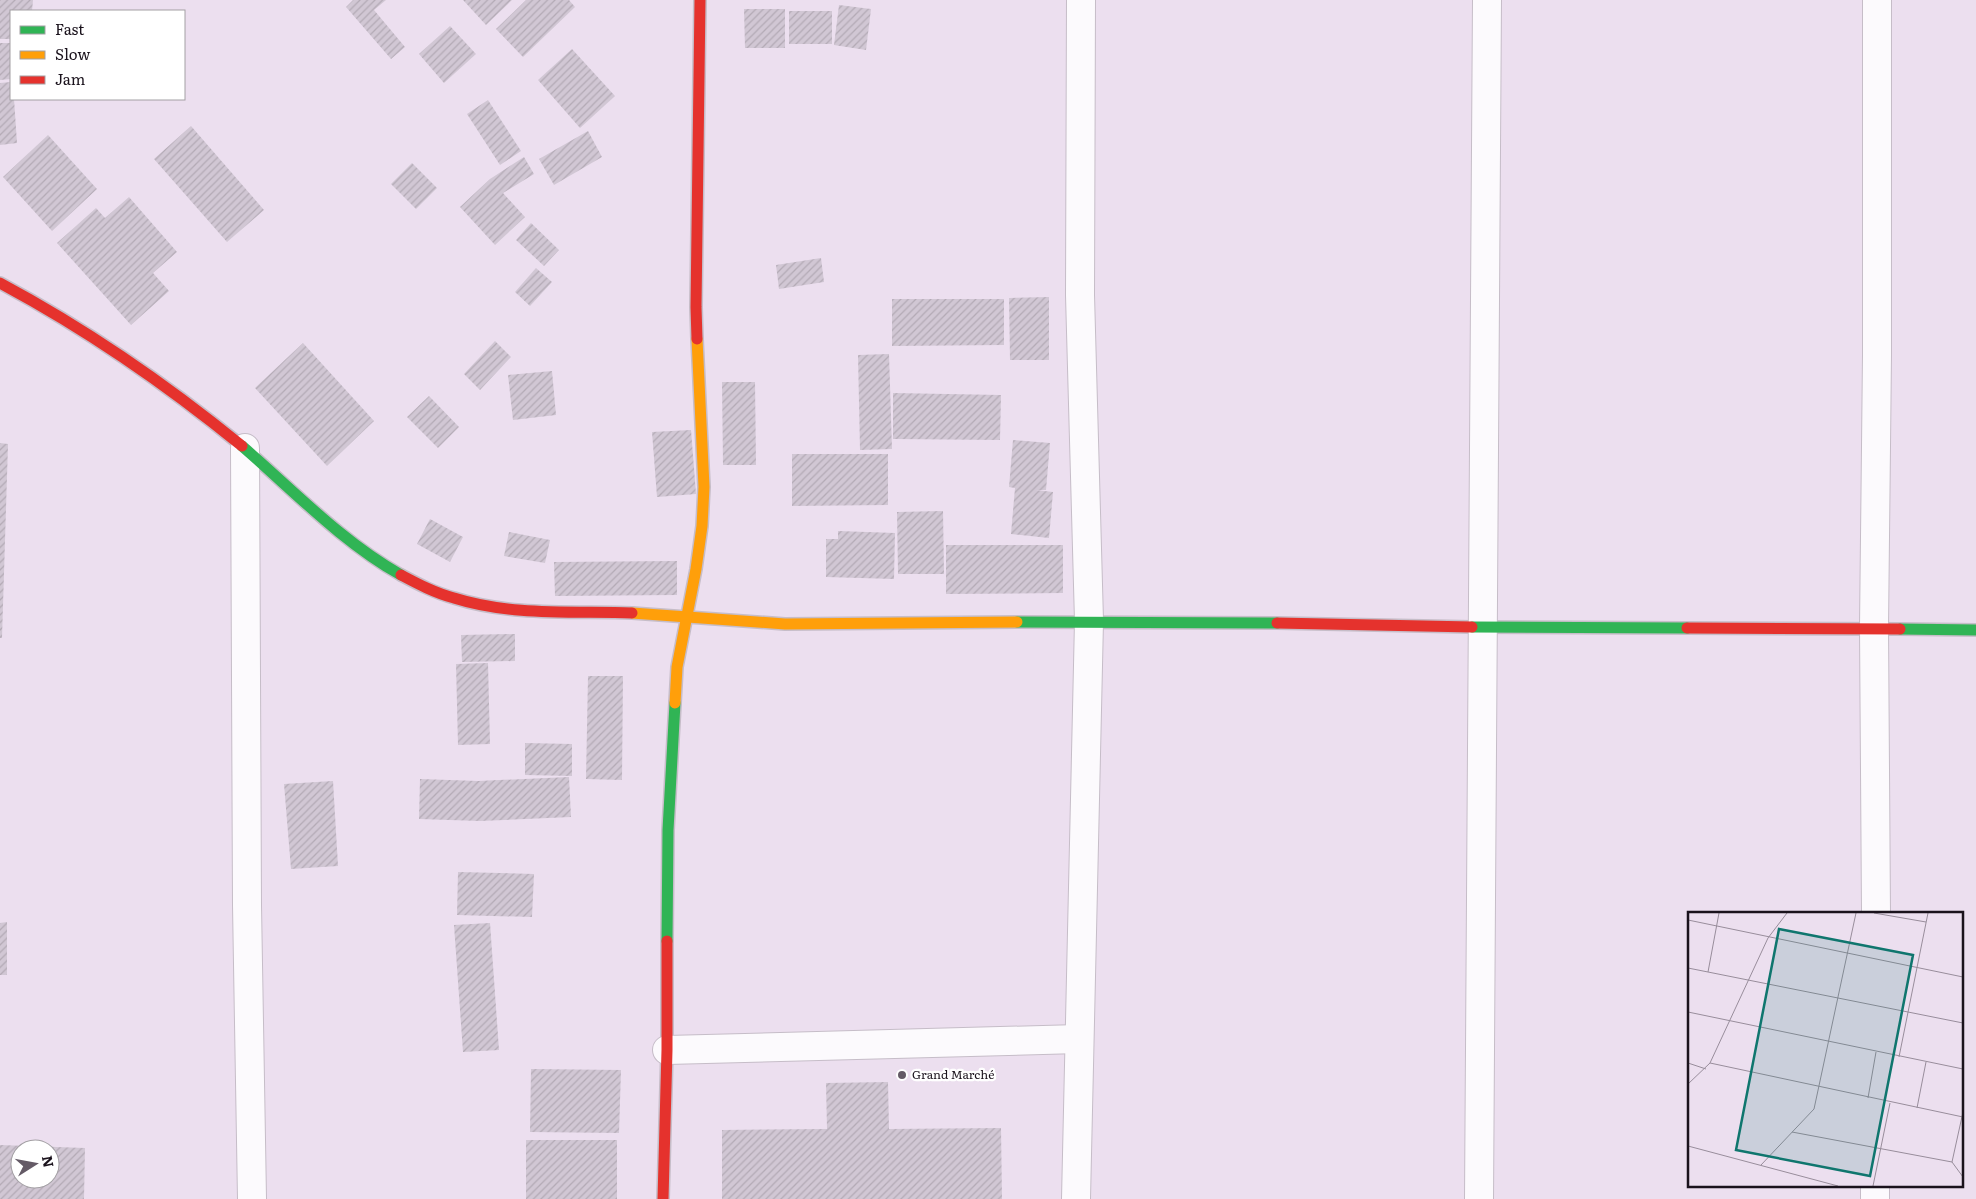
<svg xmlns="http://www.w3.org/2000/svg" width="1976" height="1199" viewBox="0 0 1976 1199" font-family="Literata,serif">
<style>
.building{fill:url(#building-hatch);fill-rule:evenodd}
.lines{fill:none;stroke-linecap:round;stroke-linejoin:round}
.street-casing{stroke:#c6bdc8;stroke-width:30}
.fast-casing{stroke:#c6bdc8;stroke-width:14}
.slow-casing{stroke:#c6bdc8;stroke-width:14}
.jam-casing{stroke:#c6bdc8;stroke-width:14}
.street{stroke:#fcfafd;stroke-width:28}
.fast{stroke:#30b455;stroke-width:11}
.slow{stroke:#ff9f0a;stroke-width:11}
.jam{stroke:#e5322d;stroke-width:11}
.poi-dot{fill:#645a66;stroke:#fff;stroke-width:2}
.labels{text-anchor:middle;stroke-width:4.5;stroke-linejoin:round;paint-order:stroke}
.poi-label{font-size:12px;fill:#1a121c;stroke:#fff;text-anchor:start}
.inset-road{fill:none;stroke:#988d9b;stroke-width:1}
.view{fill:#0f766e;fill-opacity:0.15;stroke:#0f766e;stroke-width:2.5}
.inset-edge{fill:none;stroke:#1a121c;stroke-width:2.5}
</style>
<defs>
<pattern id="building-hatch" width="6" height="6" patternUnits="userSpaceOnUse" patternTransform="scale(1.25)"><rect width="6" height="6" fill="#d1c7d4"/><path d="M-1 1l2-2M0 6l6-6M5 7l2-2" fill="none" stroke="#b3aab5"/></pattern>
</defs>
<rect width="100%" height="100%" fill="#ecdfef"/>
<!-- building -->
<g class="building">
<path d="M0,0H33L32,11H11V39H0Z"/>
<path d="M353,0H386L374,10L405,47L391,59L346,7Z"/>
<path d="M463,0H512L486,25Z"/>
<path d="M526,0H569L575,7L523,57L496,29Z"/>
<path d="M839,5L871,9L866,50L834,45Z"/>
<path d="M744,9H785V48H745Z"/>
<rect x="789" y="11" width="43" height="33"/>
<path d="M450,26L476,54L444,83L419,54Z"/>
<path d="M0,43H11V79L0,80Z"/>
<path d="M572,49L615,96L580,128L538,80Z"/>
<path d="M11,82V99H14L17,143L0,145V83Z"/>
<path d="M488,100L521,151L500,165L467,114Z"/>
<path d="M191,126L264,210L227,242L154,159Z"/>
<path d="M588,131L602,157L554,185L539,159Z"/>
<path d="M48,135L97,189L52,231L3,177Z"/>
<path d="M524,157L534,174L503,193L525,217L495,245L460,207L490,179Z"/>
<path d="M412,163L437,188L416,209L391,184Z"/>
<path d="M129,197L177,252L153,273L169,291L131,325L57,243L96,208L105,218Z"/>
<path d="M531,223L559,250L544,266L516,240Z"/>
<path d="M821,258L824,282L779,289L776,265Z"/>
<path d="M536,268L552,282L530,306L515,292Z"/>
<path d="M1049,297V360H1010L1009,298Z"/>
<path d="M892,299H1004V345L892,346Z"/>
<path d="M495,341L511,357L480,390L464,374Z"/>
<path d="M303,343L374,421L327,466L255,388Z"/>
<path d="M889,354L892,449L860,450L858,355Z"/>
<path d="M552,371L556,415L513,420L508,375Z"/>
<path d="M722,382H755L756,465H723Z"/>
<path d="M893,393L1001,395L1000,440L893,439Z"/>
<path d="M429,396L459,427L438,448L407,417Z"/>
<path d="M691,430L696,494L657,497L652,432Z"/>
<path d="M1013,440L1050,443L1046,490H1036L1053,492L1049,538L1011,534L1015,488L1009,487Z"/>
<path d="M0,443L8,444L2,638H0Z"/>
<path d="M792,454H888V505L792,506Z"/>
<path d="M943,511L944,574H898L897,512Z"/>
<path d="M430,519L463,537L450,562L417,544Z"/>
<path d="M838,531L895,533L894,579L826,577V539H838Z"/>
<path d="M509,532L550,540L545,563L504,556Z"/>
<path d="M946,545H1063V593L946,594Z"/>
<path d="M677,561V595L555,596L554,562Z"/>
<path d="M515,634V661L462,662L461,635Z"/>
<path d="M488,663L490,744L458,745L456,664Z"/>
<path d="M588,676H623L622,780L586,779Z"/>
<path d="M525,743L572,744V776L525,775Z"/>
<path d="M569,777L571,817L480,821L419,819L420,779L478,781Z"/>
<path d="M333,781L338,866L291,869L284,784Z"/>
<path d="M458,872L534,874L532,917L457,915Z"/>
<path d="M7,922V975H0V923Z"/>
<path d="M490,923L499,1050L463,1052L454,925Z"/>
<path d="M531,1069L621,1070L619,1133L530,1132Z"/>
<path d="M888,1082L889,1129L1001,1128L1002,1199H722V1130L827,1129L826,1083Z"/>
<rect x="526" y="1140" width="91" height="59"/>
<path d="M0,1145L85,1148L84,1199H0ZM20,1149H50V1179H20Z"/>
</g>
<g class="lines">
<!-- street casing -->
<g class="street-casing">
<g id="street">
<path d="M245,448L247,905L252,1199"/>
<path d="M1876,913L1874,628L1877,355V0"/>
<path d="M667,1050L1079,1039"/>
<path d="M1076,1199L1089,621L1080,295L1081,0"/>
<path d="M1479,1199L1487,0"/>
<path d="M1875,1199V1185"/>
</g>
</g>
<!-- fast casing -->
<g class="fast-casing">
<g id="fast">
<path d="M242,446C293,490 342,542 401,575"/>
<path d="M1017,622L1277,623"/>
<path d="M1472,627L1687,628"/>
<path d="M1900,629L1976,630"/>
<path d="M667,941L668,830L675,703"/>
</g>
</g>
<!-- slow casing -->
<g class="slow-casing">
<g id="slow">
<path d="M632,613L785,624L1017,622"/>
<path d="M675,703L677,667L696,569L702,526L704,487L697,339"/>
</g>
</g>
<!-- jam casing -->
<g class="jam-casing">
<g id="jam">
<path d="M0,283C86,329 166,384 242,446"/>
<path d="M697,339L696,307L700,0"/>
<path d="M401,575C418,584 435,593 454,598C511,616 573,611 632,613"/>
<path d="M1277,623L1472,627"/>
<path d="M1687,628L1900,629"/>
<path d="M663,1199L667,1050V941"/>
</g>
</g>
<!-- street -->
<use href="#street" class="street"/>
<!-- fast -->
<use href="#fast" class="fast"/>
<!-- slow -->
<use href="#slow" class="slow"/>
<!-- jam -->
<use href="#jam" class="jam"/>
</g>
<!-- markers -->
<circle class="poi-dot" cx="902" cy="1075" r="5"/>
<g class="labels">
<!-- poi labels -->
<g class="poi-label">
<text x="912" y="1079">Grand Marché</text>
</g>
</g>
<!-- overview -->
<g transform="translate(1688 912)">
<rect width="275" height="275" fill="#ecdfef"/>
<path class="inset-road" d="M186,1L238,10M0,8L275,65M0,56L275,111M20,60L31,1M0,100L275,157M211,145L240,1M0,151L18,157M22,151L275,205M0,172L22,151L80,26L99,1M180,186L188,140M229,196L238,150M275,200L264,250L275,265M104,220L264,250M0,234L150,274M73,253L126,197L168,1M185,274L202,191"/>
<path class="view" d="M91,17L225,43L182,264L48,238Z"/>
<rect width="275" height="275" class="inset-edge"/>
</g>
<!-- legend -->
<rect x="10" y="10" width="175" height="90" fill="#ffffff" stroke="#a3a0a4"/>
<rect x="20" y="26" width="25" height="8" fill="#30b455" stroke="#a3a0a4"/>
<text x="55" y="35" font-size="15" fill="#1a121c">Fast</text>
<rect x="20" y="51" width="25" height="8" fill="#ff9f0a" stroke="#a3a0a4"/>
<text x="55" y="60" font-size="15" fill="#1a121c">Slow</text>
<rect x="20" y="76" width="25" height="8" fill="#e5322d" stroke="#a3a0a4"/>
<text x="55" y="85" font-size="15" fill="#1a121c">Jam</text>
<!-- north arrow -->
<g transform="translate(35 1164) rotate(79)"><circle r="24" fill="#ffffff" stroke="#a3a0a4"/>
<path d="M0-4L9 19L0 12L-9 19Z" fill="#645a66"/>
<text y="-8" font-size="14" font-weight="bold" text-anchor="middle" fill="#1a121c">N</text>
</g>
</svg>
